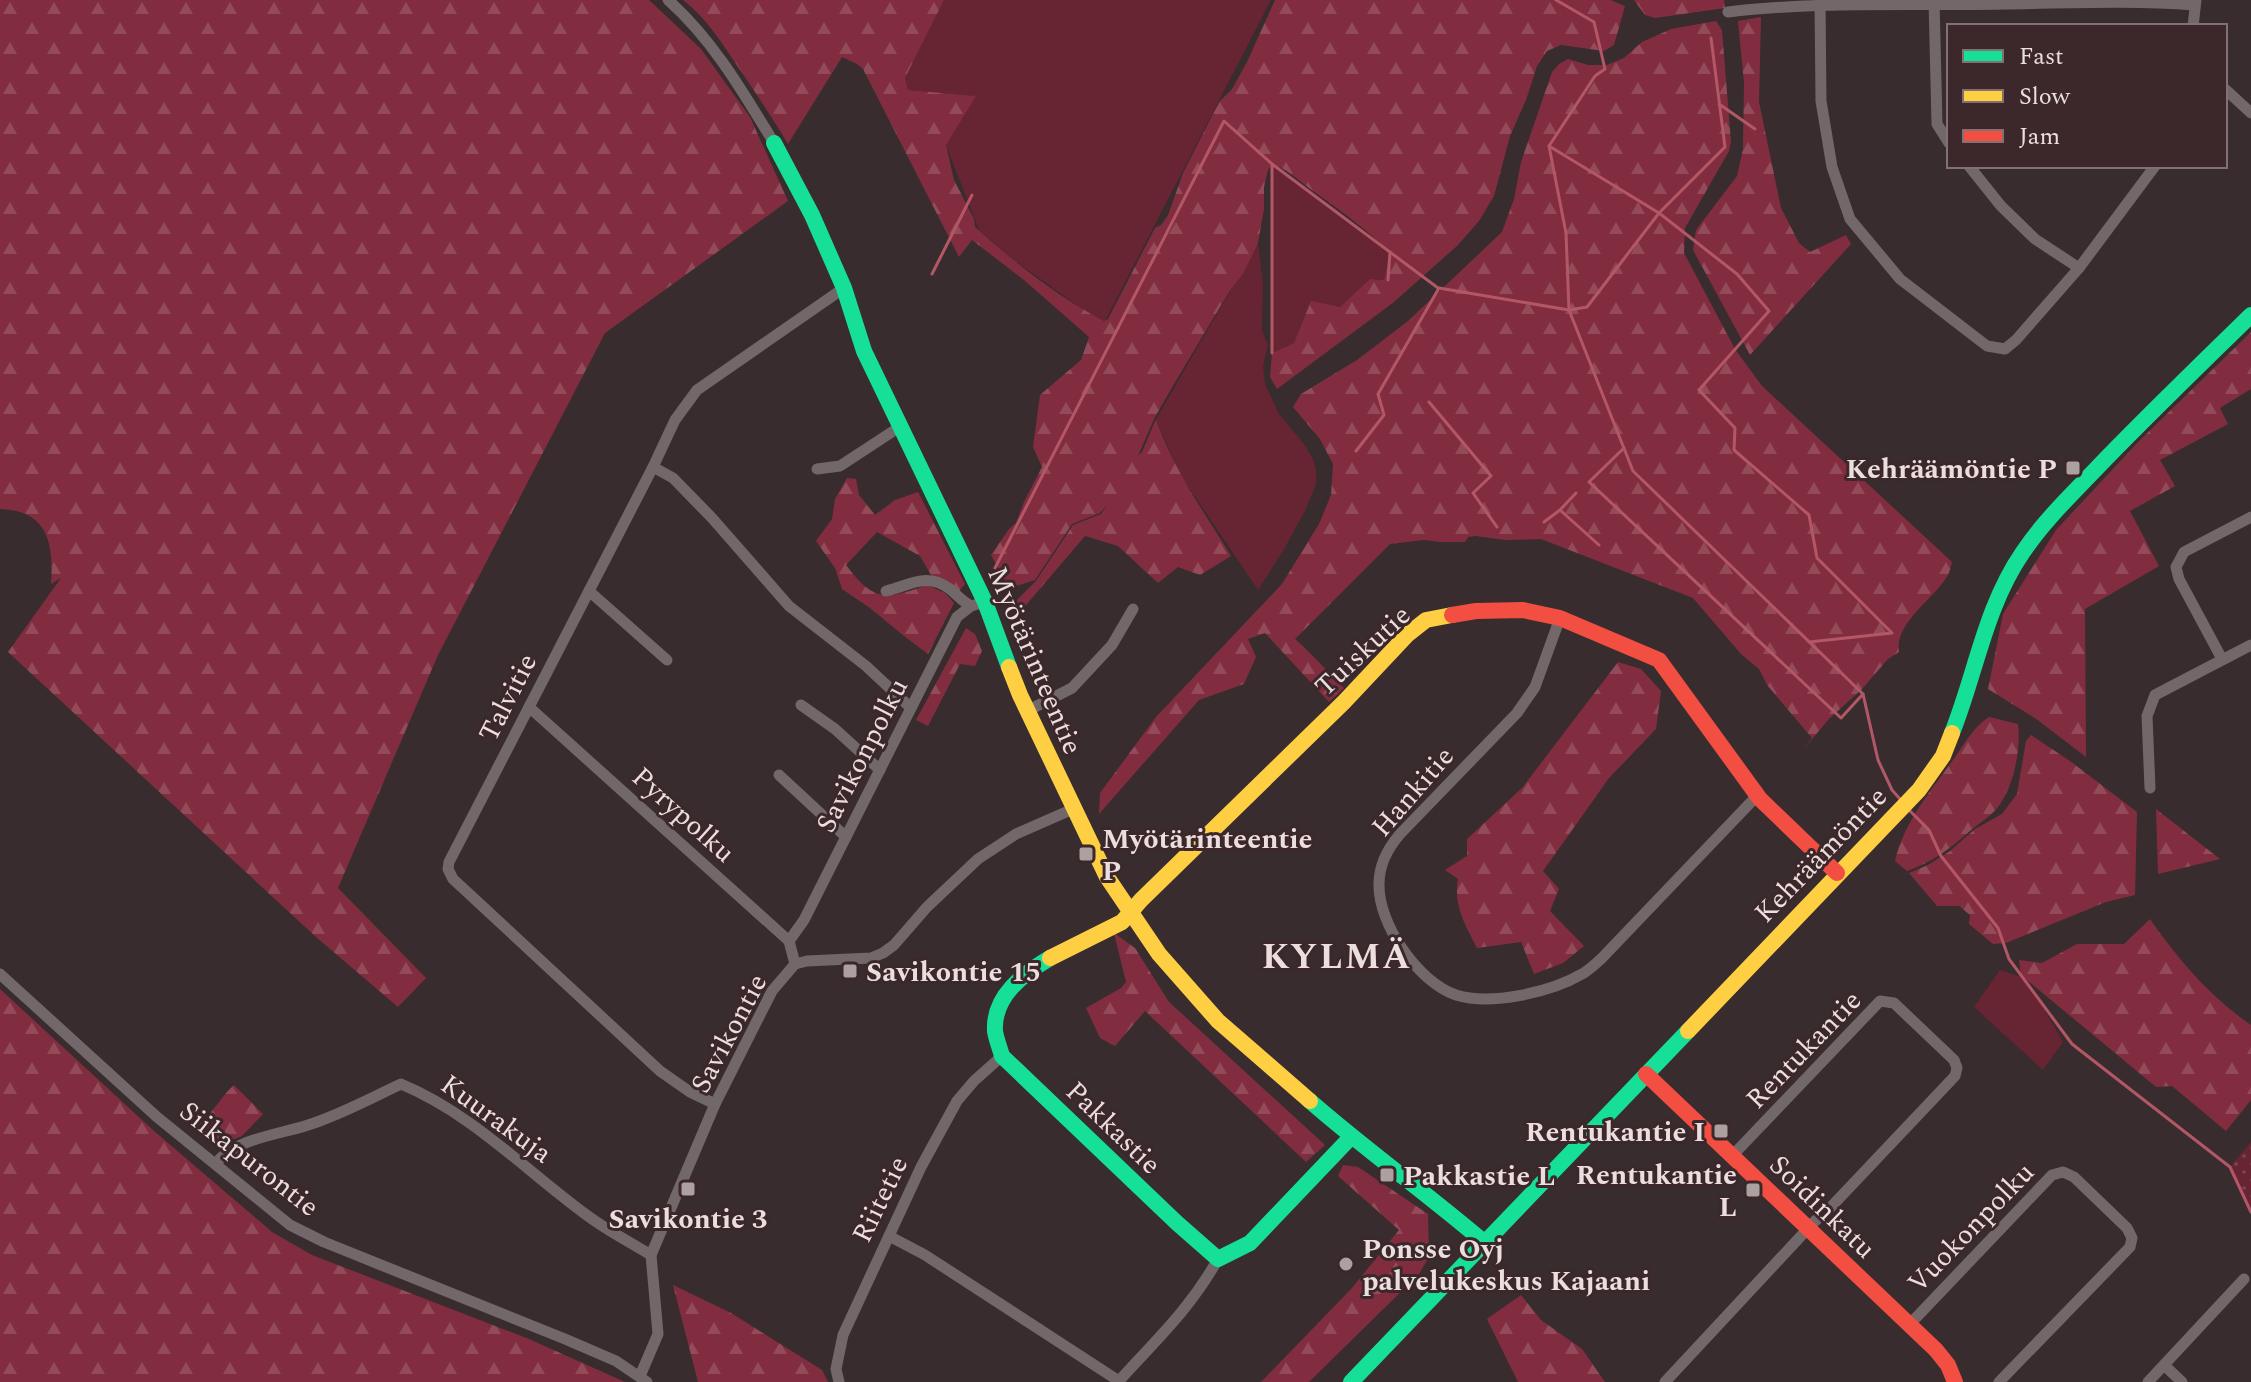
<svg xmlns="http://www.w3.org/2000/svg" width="2251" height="1382" viewBox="0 0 2251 1382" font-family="Spectral,serif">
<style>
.grass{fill:#672432}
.forest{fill:url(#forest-firs)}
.garden{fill:url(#garden-dots)}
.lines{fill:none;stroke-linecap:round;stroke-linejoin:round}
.stream{stroke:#b35766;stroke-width:3}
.street{stroke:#72686a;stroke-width:11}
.fast{stroke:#16e098;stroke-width:16}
.slow{stroke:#ffcf43;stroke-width:16}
.jam{stroke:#f24e42;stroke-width:16}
.poi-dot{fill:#aca0a1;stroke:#3c282a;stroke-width:3}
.labels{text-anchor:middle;stroke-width:6;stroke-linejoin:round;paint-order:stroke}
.poi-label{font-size:28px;font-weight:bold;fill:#ebdedf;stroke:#3c282a;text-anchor:start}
.street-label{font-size:28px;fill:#ebdedf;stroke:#3c282a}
.district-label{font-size:36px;font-weight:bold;letter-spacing:2px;fill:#ebdedf;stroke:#3c282a}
</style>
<defs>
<pattern id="forest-firs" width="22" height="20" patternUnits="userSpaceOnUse" patternTransform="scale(2)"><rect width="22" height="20" fill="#812d3f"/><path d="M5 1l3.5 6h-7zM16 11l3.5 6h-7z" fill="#934b5a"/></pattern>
<pattern id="garden-dots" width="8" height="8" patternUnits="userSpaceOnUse" patternTransform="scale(2)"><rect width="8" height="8" fill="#672432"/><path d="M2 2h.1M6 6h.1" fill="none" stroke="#7d434f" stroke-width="1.8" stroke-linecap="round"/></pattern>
</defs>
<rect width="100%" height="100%" fill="#382c2e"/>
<!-- grass -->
<g class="grass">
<path d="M944,0H1271L1105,321L1085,311L1011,258L979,230L946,145L975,96L908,90L905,78Z"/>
<path d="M1272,166L1390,251L1384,280L1370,279L1340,307L1311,302L1294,343L1272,353Z"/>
<path d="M1258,243L1263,283L1262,330L1268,345L1263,366L1265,384L1279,414L1304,444L1313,459L1316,470V484L1305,511L1283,551L1258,590L1179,473L1156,419Z"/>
<path d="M2000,970L2027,979L2063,1042L2043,1070L1974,1007Z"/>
</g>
<!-- forest -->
<g class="forest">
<path d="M0,0H649L701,49L750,117L788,201L605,333L438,655L338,888L426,978L398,1007L316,937L8,652L61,578L51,584C54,544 48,510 0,509Z"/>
<path d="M683,0H944L905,78L908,90L976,96L946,145L954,180L974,219L975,227C1014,262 1058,297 1104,321L1108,319L1155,228L1161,225L1168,215L1183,173L1219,102L1232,89L1247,62L1275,0H1611L1625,6L1614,45L1604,51L1561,45L1547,51L1537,66L1526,100L1510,136L1494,196L1479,221L1458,245L1394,302L1277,389L1270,377L1272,353L1294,343L1311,301L1340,307L1370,279L1384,280L1390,252C1365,228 1337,208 1309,188C1297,179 1286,168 1272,164L1268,170L1264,187V209L1258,243L1244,272L1229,292L1174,384L1155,417L1138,456L1142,452L1156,419C1173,469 1204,512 1231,556L1200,575L1178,567L1158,583L1118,546L1085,536L1014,619L1013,604L1036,581L1073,525L1101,514L1107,505L1100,513L1072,524L1035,580L1013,587L1006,583L991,555L1009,529L1016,523L1024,502L1042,467L1033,447L1040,395L1081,360L1089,337L1024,280L972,240L959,257L863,69L857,64L842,57L788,144C774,120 758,97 743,74C725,48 708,19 683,0Z"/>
<path d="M1634,0H1724L1725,8L1655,18L1645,15Z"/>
<path d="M1761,17L1759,102L1781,208L1799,243L1810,252L1846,235L1851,244L1750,355L1693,250L1696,230L1737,176L1743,149L1744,83L1738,21Z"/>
<path d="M1716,21L1722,30L1731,142L1729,151L1685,228L1684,253L1735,349L1762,386L1952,562C1951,566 1950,571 1948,575C1935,598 1894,623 1899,652L1888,659L1862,689L1828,720L1803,750L1812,738L1767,685L1759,669L1741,654L1693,598L1541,539L1506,540L1475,536L1468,537L1465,542H1440L1424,540L1390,544L1295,639L1304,647L1344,688L1329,702L1265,633L1248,639L1256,657L1244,684L1199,700L1099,814L1100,793L1156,717L1282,584L1319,524L1331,495L1333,464L1320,439L1293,407L1301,394L1357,360L1408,321L1502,232L1514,199L1521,162L1552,72L1559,64L1568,59L1588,65H1607L1624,58L1642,42L1671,29Z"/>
<path d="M2251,332V389L2220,408L2228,424L2160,460L2175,486L2130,511L2159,566L2085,609L2086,757L2035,718L1988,689L2003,614L2056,530L2139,441Z"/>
<path d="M847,478L856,479L859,495L875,515L895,500L918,492L965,584L959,591L931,575L920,556L877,532L846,565C874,602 885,600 927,585L945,593L954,603L928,654L904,636L870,608L842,589L835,568L816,541L832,519L835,499Z"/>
<path d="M966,628L975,634L982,651L975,666L960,664L928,726L916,720Z"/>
<path d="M1618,662L1641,669L1661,691L1656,729L1609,778L1543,871L1559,889L1550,911L1584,946L1563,963L1534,974L1521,942L1477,948C1465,925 1453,904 1458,879L1445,870L1467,856V839L1522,788Z"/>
<path d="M1989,717L2018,724C2021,749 2014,786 1998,807C1991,816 1979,823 1970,831C1950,849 1932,862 1907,871L1895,861C1904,822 1930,792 1953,760C1965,744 1972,728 1989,717Z"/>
<path d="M2031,735L2070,761L2137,812L2135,895L2106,902L2006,943L1993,944L1969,924L1970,915L1959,906H1937L1909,873L1928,865L1950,851L1975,829L2002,814L2017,794L2026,741Z"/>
<path d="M2156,809L2220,859L2158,874Z"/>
<path d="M2150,919C2177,958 2211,998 2251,1025V1100L2226,1131L2172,1086L2156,1087L2021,975L2019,960L2042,963L2077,944H2124Z"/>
<path d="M1114,933L1135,948L1169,1002L1325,1145L1306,1162L1145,1011L1115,1046L1100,1038L1086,1008L1121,988L1126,982Z"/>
<path d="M0,989L154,1131L272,1232L312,1255L529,1339L625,1382H0Z"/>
<path d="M234,1085L263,1114L242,1136L218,1145L198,1131L194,1125C209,1121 220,1097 234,1085Z"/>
<path d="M1343,1165L1358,1167L1428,1214L1429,1257L1419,1274L1309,1382H1261L1352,1288L1399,1230L1338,1176Z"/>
<path d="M673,1285L731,1313L822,1370L828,1382H698Z"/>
<path d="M1521,1295L1541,1320L1582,1349L1605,1382H1518L1487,1319Z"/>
</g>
<!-- garden -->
<path class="garden" d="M2251,1142V1212L2230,1167Z"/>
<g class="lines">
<!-- stream -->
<g class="stream">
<path d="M1556,0L1594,22L1605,69L1595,76L1549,146L1566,233L1569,310L1633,471L1863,694L1878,760L1892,790L1900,799"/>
<path d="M1719,104L1755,129"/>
<path d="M1549,146L1659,213L1737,274L1769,311L1699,390L1735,428L1734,450L1809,515L1817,558L1892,633L1809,642"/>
<path d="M932,274L972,195"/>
<path d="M1388,280L1390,252"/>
<path d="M1272,353V164L1438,288"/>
<path d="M1429,402L1491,476L1473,493L1497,527"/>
<path d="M1624,448L1589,482L1841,718L1863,694"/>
<path d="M1356,451L1384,415L1378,394L1439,288L1569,310L1587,307L1659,213L1725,147L1711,38"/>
<path d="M1560,510L1576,493"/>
<path d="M1544,522L1560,510L1599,545"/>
<path d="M995,568L1224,121L1272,164"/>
<path d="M1907,808L1929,830L1941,856L1998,928L2009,959L2072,1044L2230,1167L2251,1212"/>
</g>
<!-- street -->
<g class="street">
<path d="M668,0C713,40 743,92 774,143"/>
<path d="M1820,0L1821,101L1832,167L1850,219L1900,279L1987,346L2005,349L2016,340L2079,268L2155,166"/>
<path d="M1934,0L1937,124L1949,143"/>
<path d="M1728,12C1820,1 1912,6 2004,4C2065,3 2135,0 2194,5"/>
<path d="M2193,26L2196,0"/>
<path d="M2225,89L2251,113"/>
<path d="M1969,166L2001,206L2035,239L2079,268"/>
<path d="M653,467L673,478L712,518L789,606L866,666L911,708"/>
<path d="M817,469L840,466L901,426"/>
<path d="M589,591L667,660"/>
<path d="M886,591C911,585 926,572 950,589C957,595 963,602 971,606"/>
<path d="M1560,618L1535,687L1517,713L1400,834C1388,848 1379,865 1379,884C1378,924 1418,982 1456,995C1491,1006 1551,992 1582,974C1589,970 1595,964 1601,959L1753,800L1760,799"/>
<path d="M2222,659L2179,579L2176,567L2184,552L2251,517"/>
<path d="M801,705L835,729L880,770"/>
<path d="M529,707L789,941L795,964"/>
<path d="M1027,711L1072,688L1112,645L1133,609"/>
<path d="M779,775L846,837"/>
<path d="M2150,788L2147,716L2155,695L2251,645"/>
<path d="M789,941L804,920L957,617L971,606L985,602"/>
<path d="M0,974L157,1117L290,1225L324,1242L565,1339L616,1361L647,1382"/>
<path d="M715,1104L690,1092L660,1071L453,879L448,869L449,862L653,467L675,420L697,390L844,288"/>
<path d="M216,1163C237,1138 278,1135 308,1125C340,1115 371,1098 401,1084C473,1114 526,1171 588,1216C608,1231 630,1242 651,1255"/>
<path d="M889,1236L925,1255L1119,1381"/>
<path d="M1910,1324L2052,1175L2063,1172L2074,1177L2127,1228L2132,1238L2130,1247L1999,1382"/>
<path d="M2164,1365L2182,1382"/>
<path d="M640,1376L658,1334L651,1255L715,1104L772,991L795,964L807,961L871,958L883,953L894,945L927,907L978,859L1016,834L1073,809"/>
<path d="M839,1382L836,1369L843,1335L921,1167L957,1101L974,1081L1002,1056"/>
<path d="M1118,1382C1156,1340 1190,1309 1218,1259"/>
<path d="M1665,1382L1815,1221L1830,1208L1955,1076L1957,1068L1954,1060L1894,1003L1880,1001L1733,1155"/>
<path d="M2148,1382L2244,1279"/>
</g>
<!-- fast -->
<g class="fast">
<path d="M774,143L812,215L844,288L864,351L985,602L1009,667"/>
<path d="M1952,733C1976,673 1985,607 2023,552C2043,522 2070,496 2095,470C2146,417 2199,366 2251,315"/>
<path d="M1050,958C1023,974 993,996 995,1031C996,1039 1000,1048 1002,1056L1177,1223L1218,1259L1250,1243L1351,1137"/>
<path d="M1310,1101C1367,1151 1428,1194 1485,1243"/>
<path d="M1351,1382L1688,1031"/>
</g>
<!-- slow -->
<g class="slow">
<path d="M1009,667L1020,695L1107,877L1159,954L1218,1021L1310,1101"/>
<path d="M1050,958L1122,922L1141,900L1344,702L1407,635L1426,620L1452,615"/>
<path d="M1688,1031L1919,790L1943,756L1952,733"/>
</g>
<!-- jam -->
<g class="jam">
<path d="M1452,615L1476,611L1523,610L1560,618L1659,660L1760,799L1837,873"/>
<path d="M1646,1074L1936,1350L1948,1365L1955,1382"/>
</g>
</g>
<!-- markers -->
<g class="poi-dot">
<rect x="2065" y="460" width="16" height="16" rx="4"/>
<rect x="1078" y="846" width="16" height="16" rx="4"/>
<rect x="842" y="963" width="16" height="16" rx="4"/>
<rect x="1713" y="1123" width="16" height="16" rx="4"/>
<rect x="1379" y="1167" width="16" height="16" rx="4"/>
<rect x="680" y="1181" width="16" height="16" rx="4"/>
<rect x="1745" y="1182" width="16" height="16" rx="4"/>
<circle cx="1346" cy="1264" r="8"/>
</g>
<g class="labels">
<!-- poi labels -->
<g class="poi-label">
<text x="2057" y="478" text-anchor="end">Kehräämöntie P</text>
<text x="1102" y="848">Myötärinteentie<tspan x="1102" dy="32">P</tspan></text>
<text x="866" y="981">Savikontie 15</text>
<text x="1705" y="1141" text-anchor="end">Rentukantie I</text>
<text x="1737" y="1184" text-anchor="end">Rentukantie<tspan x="1737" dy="32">L</tspan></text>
<text x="1403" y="1185">Pakkastie L</text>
<text x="688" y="1228" text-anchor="middle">Savikontie 3</text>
<text x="1362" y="1258">Ponsse Oyj<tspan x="1362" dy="32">palvelukeskus Kajaani</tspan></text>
</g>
<!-- street labels -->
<g class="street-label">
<text transform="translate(1362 650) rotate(-43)" y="10">Tuiskutie</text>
<text transform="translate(1036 660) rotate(67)" y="10">Myötärinteentie</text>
<text transform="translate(507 697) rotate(-63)" y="10">Talvitie</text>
<text transform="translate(861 755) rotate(-63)" y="10">Savikonpolku</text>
<text transform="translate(1412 791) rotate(-49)" y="10">Hankitie</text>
<text transform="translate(684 814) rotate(42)" y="10">Pyrypolku</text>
<text transform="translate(1820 854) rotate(-46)" y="10">Kehräämöntie</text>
<text transform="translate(728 1033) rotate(-62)" y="10">Savikontie</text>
<text transform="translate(1803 1049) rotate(-46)" y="10">Rentukantie</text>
<text transform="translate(497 1118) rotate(36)" y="10">Kuurakuja</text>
<text transform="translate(1114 1127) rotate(44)" y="10">Pakkastie</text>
<text transform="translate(250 1158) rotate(38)" y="10">Siikapurontie</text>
<text transform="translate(879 1199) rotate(-64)" y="10">Riitetie</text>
<text transform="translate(1823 1206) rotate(44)" y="10">Soidinkatu</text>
<text transform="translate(1970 1227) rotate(-46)" y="10">Vuokonpolku</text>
</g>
<!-- district labels -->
<g class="district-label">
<text x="1337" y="968">KYLMÄ</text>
</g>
</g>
<!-- legend -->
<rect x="1947" y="24" width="280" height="144" fill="#3c282a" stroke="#827172" stroke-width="2"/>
<rect x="1963" y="50" width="40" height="12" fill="#16e098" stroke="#827172" stroke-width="2"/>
<text x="2019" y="64" font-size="24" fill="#ebdedf">Fast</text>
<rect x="1963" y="90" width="40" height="12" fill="#ffcf43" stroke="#827172" stroke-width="2"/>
<text x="2019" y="104" font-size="24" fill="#ebdedf">Slow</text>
<rect x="1963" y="130" width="40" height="12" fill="#f24e42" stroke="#827172" stroke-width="2"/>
<text x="2019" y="144" font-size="24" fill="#ebdedf">Jam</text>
</svg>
